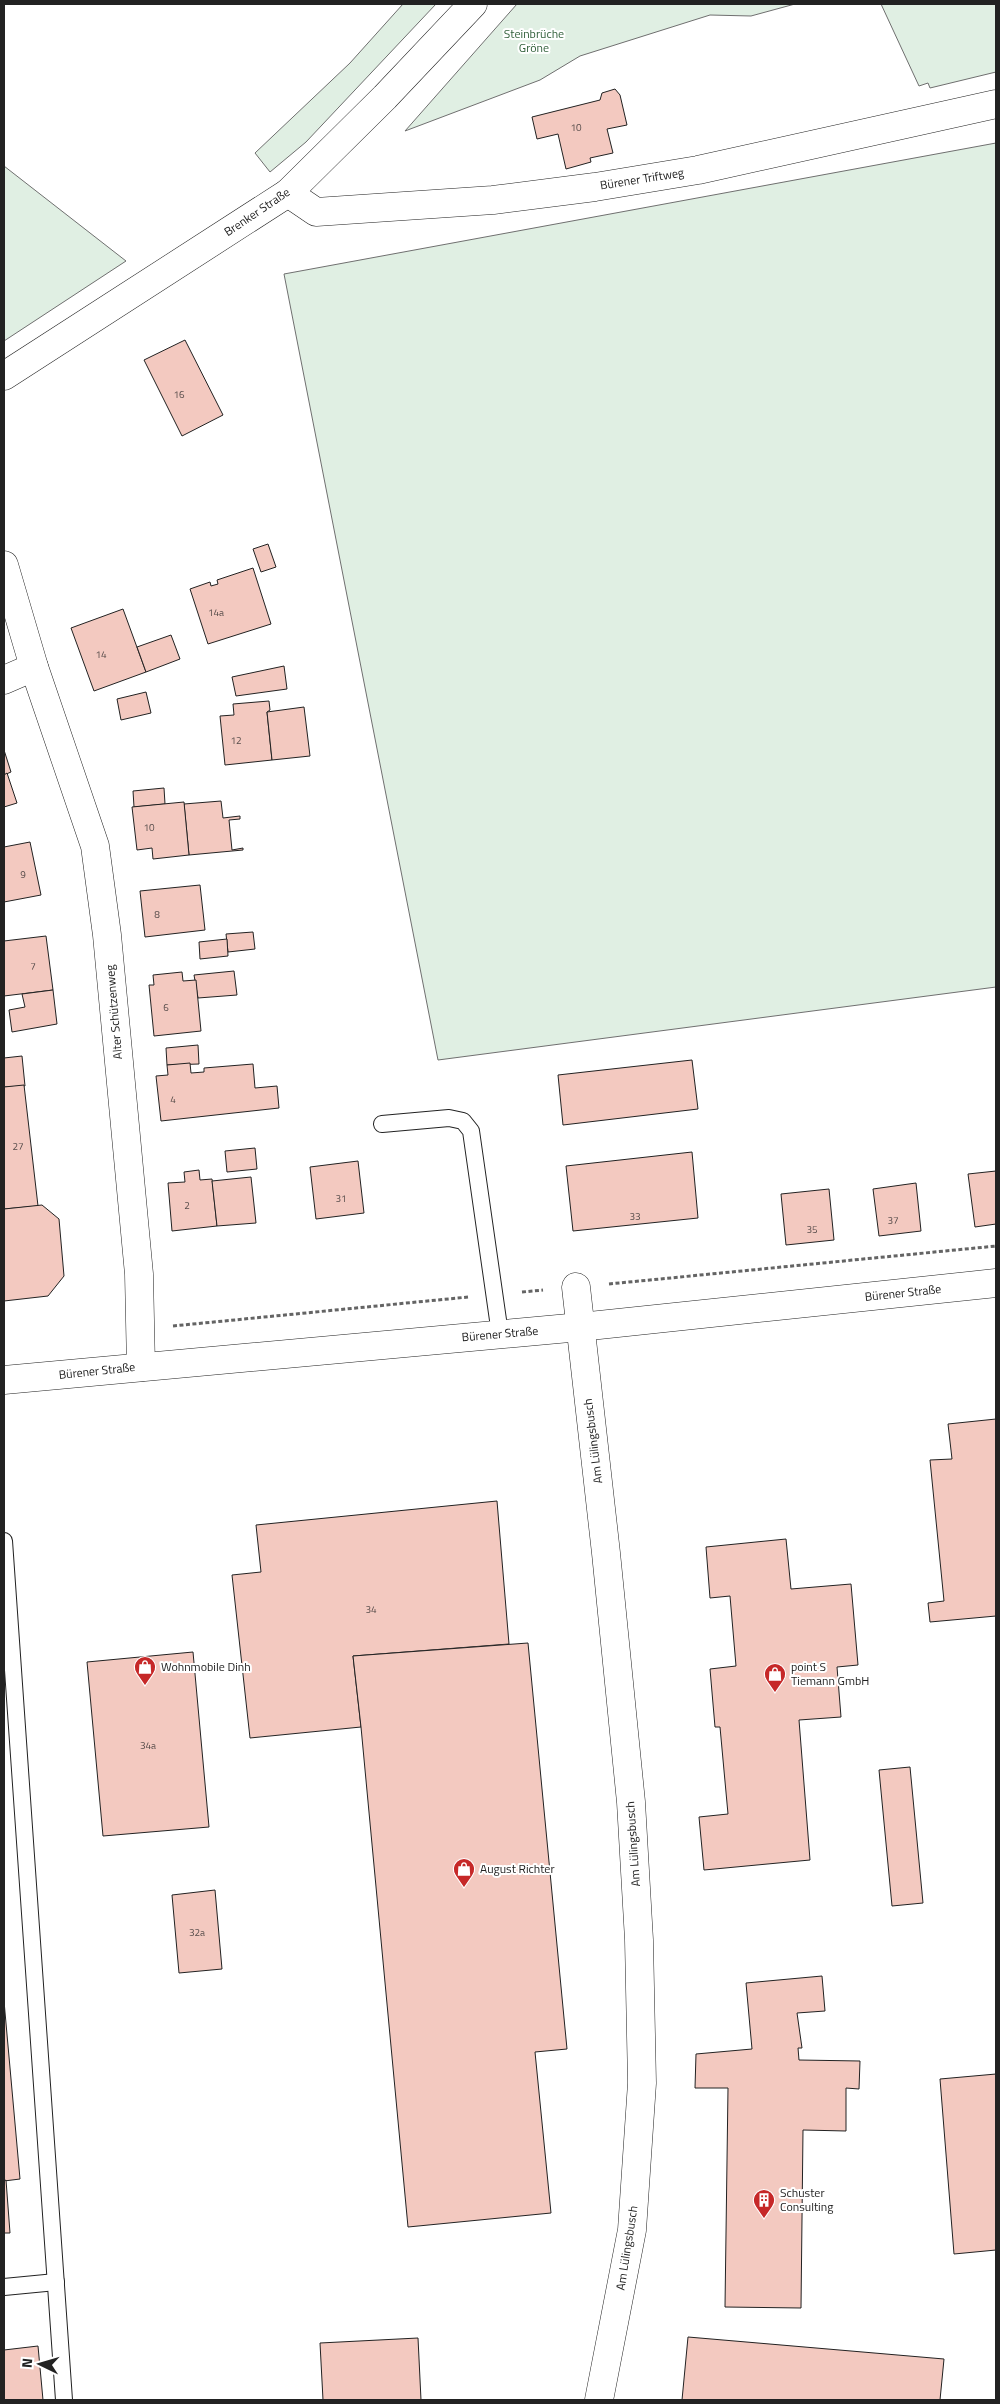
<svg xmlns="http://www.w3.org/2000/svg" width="1000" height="2404" viewBox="0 0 1000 2404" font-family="'Titillium Web',sans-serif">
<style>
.green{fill:#e0efe3;stroke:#6f6f6f}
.building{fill:#f3c9c0;stroke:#222}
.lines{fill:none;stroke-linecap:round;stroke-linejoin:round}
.lane-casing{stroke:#222;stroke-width:18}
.street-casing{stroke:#222;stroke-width:29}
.secondary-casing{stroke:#222;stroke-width:29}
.path{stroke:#646464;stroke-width:3;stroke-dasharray:4 2.5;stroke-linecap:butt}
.lane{stroke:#fff;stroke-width:16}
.street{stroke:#fff;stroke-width:28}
.secondary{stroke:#fff;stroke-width:28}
.labels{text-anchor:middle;stroke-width:4;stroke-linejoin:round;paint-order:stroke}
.number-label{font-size:10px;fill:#564c4a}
.park-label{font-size:12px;fill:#2f5e38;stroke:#fff}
.street-label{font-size:12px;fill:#222;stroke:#fff}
.poi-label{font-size:12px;fill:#222;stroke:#fff;text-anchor:start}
</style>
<rect width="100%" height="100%" fill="#fff"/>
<!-- green -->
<g class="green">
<path d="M403,4H436L306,142L270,172L255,153L350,63Z"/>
<path d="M517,4H795L751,16L710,15L580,56L540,80L405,131Z"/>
<path d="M881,4H996V72L930,88L928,83L919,86Z"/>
<path d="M996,143V987L438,1060L284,274Z"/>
<path d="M4,166L126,261L4,341Z"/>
</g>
<!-- building -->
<g class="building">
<path d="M615,89L620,95L627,125L607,129L613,153L590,158L591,162L566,169L558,134L537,139L532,117L600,100L602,93Z"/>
<path d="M185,340L223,415L182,436L144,360Z"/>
<path d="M268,544L276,567L261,572L253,549Z"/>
<path d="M253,568L271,624L208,644L190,589L210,582L211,586L218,584L217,580Z"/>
<path d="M123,609L146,672L94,691L71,628Z"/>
<path d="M171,635L180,659L146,672L137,647Z"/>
<path d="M284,666L287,689L236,696L232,677Z"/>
<path d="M146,692L151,713L121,720L117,699Z"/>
<path d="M269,701L270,710L267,712L272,760L225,765L220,716L234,715L233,704Z"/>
<path d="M304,707L310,756L272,760L267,712Z"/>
<path d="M4,750L11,772L4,775Z"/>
<path d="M7,773L17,803L4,807V775Z"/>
<path d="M164,788L165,804L134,807L133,791Z"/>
<path d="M221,801L223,818L240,816V819L229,820L232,850L243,848V850L189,855L184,804Z"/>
<path d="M184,802L189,855L153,859L152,848L137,850L132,807Z"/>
<path d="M30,842L41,895L4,902V847Z"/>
<path d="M200,885L205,930L145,937L140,891Z"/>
<path d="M253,932L255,949L228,952L226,934Z"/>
<path d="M46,936L53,990L4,996V941Z"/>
<path d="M227,939L228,956L200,959L199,942Z"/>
<path d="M234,971L237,995L198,998L194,975Z"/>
<path d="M182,972L183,981L196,980L201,1031L154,1036L149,985H154L153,975Z"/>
<path d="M53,990L57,1024L12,1032L9,1010L25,1007L22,994Z"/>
<path d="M198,1045L199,1064L167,1065L166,1048Z"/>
<path d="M22,1056L25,1086L4,1087V1058Z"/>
<path d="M692,1060L698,1109L563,1125L558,1075Z"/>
<path d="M190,1063L191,1073L204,1072V1068L253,1064L255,1088L277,1086L279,1108L161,1121L156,1076L168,1075L167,1065Z"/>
<path d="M24,1085L38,1206L4,1209V1087Z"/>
<path d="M255,1148L257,1169L227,1172L225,1151Z"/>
<path d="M692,1152L698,1218L573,1231L566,1166Z"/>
<path d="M358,1161L364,1213L316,1219L310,1167Z"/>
<path d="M199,1170L200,1180L212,1179L217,1226L172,1231L168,1183L185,1182L184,1172Z"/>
<path d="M996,1171V1224L975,1227L968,1174Z"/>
<path d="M251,1177L256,1223L217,1226L212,1181Z"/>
<path d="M916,1183L921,1231L879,1236L873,1189Z"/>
<path d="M829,1189L834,1240L786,1245L781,1194Z"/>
<path d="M42,1205L59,1219L64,1276L48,1296L4,1301V1209Z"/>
<path d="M996,1419V1616L930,1622L928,1603L944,1601L930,1460L952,1459L948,1424Z"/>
<path d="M497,1501L509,1644L353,1656L361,1727L250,1738L232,1575L261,1572L256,1525Z"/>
<path d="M786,1539L791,1589L851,1584L858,1665L837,1667L841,1717L799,1720L810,1860L704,1870L699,1817L728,1814L720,1727H715L710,1669L736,1666L730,1596L710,1598L706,1547Z"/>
<path d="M528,1643L567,2049L535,2052L551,2213L408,2227L361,1727L353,1656Z"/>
<path d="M193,1652L209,1827L103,1836L87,1662Z"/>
<path d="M910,1767L923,1903L892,1906L879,1770Z"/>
<path d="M215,1890L222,1969L179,1973L172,1895Z"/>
<path d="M822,1976L825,2011L797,2013L802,2048H798L799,2060L860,2061L859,2089L846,2088V2131L803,2130L801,2308L725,2307L728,2088H695L696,2054L752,2049L746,1983Z"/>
<path d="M4,2001L20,2179L4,2181Z"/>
<path d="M996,2074V2250L954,2254L940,2079Z"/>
<path d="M6,2180L10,2233H4V2181Z"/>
<path d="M688,2337L944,2359L940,2400H682Z"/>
<path d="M418,2338L421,2400H323L320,2343Z"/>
<path d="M38,2346L43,2400H4V2350Z"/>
</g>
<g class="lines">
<!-- lane casing -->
<g class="lane-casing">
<g id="lane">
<path d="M382,1124L449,1118L463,1121L471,1131L500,1334"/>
<path d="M4,1541L64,2400"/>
<path d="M4,2287L56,2282"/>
</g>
</g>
<!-- street casing -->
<g class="street-casing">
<g id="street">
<path d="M288,193L316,212L493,200L595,187L698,170L996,104"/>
<path d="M4,376L288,193L385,97L473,4"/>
<path d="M4,565L34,667L95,846L107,935L139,1274L141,1367"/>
<path d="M4,680L34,667"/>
<path d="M576,1287L606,1553L631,1802L639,1940L642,2083L632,2230L599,2400"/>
</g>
</g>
<!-- secondary casing -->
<g class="secondary-casing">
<path id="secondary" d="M4,1380L580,1327L996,1283"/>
</g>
<!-- path -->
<g class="path">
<path d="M609,1284L996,1246"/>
<path d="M522,1292L543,1290"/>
<path d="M173,1326L468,1297"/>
</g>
<!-- lane -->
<use href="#lane" class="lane"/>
<!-- street -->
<use href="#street" class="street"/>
<!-- secondary -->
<use href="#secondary" class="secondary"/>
</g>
<!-- icons -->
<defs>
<g id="shop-pin" transform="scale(1.125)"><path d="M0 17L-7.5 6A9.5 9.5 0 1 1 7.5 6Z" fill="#c62828" stroke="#fff"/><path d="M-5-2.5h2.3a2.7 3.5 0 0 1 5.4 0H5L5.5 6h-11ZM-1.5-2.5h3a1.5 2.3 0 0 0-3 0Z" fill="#fff"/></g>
<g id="building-pin" transform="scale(1.125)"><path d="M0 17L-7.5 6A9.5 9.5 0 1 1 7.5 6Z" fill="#c62828" stroke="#fff"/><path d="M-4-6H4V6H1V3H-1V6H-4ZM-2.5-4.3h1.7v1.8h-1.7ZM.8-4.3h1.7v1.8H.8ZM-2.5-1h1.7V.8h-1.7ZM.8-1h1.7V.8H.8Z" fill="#fff"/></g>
</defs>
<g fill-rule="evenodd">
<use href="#shop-pin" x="145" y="1667"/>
<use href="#shop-pin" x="775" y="1674"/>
<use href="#shop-pin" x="464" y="1869"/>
<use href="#building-pin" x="764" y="2200"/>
</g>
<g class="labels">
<!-- number labels -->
<g class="number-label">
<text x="576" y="131">10</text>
<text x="179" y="398">16</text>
<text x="216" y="616">14a</text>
<text x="101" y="658">14</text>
<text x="236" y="744">12</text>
<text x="149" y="831">10</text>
<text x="23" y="878">9</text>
<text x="157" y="918">8</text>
<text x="33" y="970">7</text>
<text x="166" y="1011">6</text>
<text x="173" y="1103">4</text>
<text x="18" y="1150">27</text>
<text x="341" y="1202">31</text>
<text x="187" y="1209">2</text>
<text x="635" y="1220">33</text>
<text x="893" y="1224">37</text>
<text x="812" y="1233">35</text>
<text x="371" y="1613">34</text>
<text x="148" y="1749">34a</text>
<text x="197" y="1936">32a</text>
</g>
<!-- park labels -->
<g class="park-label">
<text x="534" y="38">Steinbrüche<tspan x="534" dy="14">Gröne</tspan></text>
</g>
<!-- street labels -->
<g class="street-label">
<text transform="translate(642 179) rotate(-9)" y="4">Bürener Triftweg</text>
<text transform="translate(257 212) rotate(-34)" y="4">Brenker Straße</text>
<text transform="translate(114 1012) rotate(-95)" y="4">Alter Schützenweg</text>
<text transform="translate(903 1293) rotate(-6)" y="4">Bürener Straße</text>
<text transform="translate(500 1334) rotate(-5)" y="4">Bürener Straße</text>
<text transform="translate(97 1371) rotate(-6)" y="4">Bürener Straße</text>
<text transform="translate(593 1441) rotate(-97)" y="4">Am Lülingsbusch</text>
<text transform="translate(633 1844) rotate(-94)" y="4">Am Lülingsbusch</text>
<text transform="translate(627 2248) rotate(-81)" y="4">Am Lülingsbusch</text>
</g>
<!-- poi labels -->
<g class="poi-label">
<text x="161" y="1671">Wohnmobile Dinh</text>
<text x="791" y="1671">point S<tspan x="791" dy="14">Tiemann GmbH</tspan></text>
<text x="480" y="1873">August Richter</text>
<text x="780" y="2197">Schuster<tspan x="780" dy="14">Consulting</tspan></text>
</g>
</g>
<!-- border -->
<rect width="1000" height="2404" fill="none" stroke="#222222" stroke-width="10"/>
<!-- north arrow -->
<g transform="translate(40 2364) rotate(275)" stroke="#ffffff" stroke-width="4" paint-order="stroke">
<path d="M0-4L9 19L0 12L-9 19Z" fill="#222222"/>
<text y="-8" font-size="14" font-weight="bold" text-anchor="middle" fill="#222222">N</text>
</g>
</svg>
